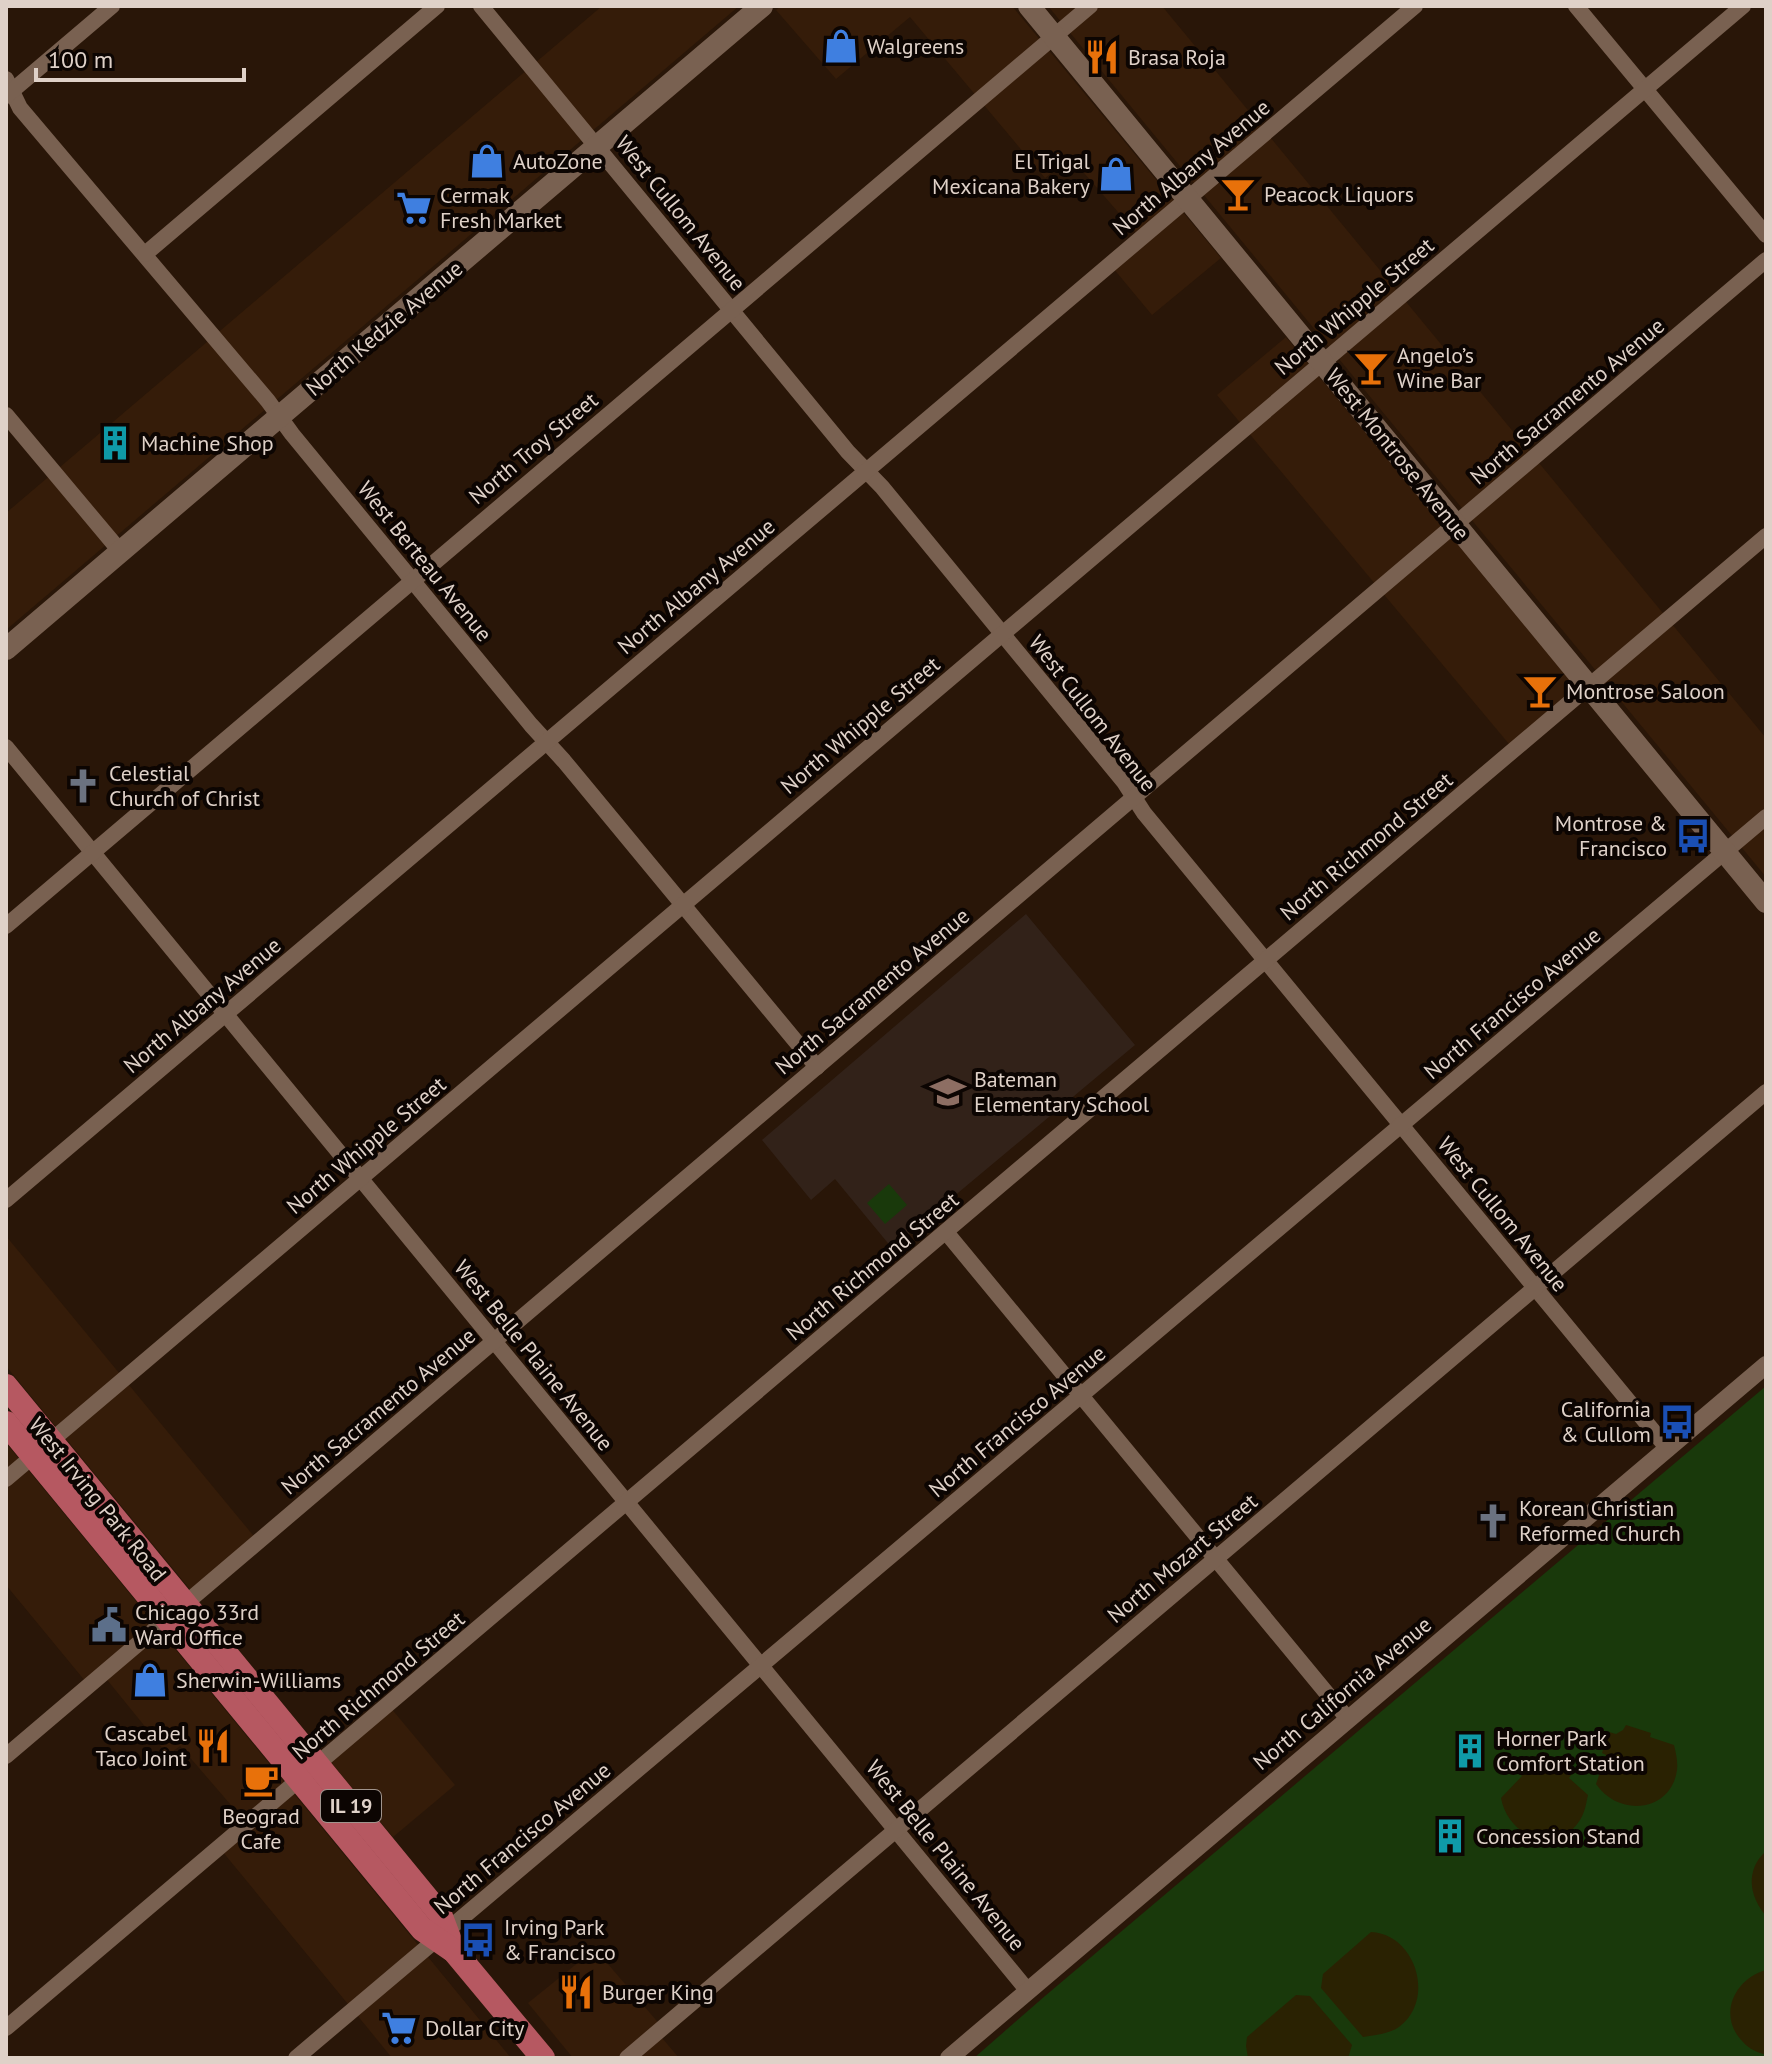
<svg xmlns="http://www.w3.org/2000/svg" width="1772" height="2064" viewBox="0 0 1772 2064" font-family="'PT Sans',sans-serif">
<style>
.built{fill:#351c09}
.education{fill:#322219}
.green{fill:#19390b}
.sand{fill:#2a2202}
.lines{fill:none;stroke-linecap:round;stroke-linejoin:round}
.minor{stroke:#796151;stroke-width:16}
.tertiary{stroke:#796151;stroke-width:18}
.secondary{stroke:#796151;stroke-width:22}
.primary{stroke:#b65861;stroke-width:24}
.labels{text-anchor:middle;stroke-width:8;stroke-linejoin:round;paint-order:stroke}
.shield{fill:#0c0502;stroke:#a0948d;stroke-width:2}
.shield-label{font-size:20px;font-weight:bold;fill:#dfd1c8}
.poi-label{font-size:22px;fill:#dfd1c8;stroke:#0c0502;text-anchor:start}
.street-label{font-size:22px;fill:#dfd1c8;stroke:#0c0502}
</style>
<rect width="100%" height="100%" fill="#291608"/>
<!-- built -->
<g class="built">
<path d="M602,6H739L6,630V513Z"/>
<path d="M781,6H1012L1221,258L1152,315L1108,262L1138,235L1071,158L1045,178L910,17L836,79L776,10Z"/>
<path d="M1048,6H1162L1766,738V877Z"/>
<path d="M1286,337L1580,692L1514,750L1217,395Z"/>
<path d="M6,1236L257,1540L193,1593L6,1366Z"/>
<path d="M6,1443L511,2058H392L366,2026L222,1851L249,1826L180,1746L168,1755L104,1676L90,1687L6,1585Z"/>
<path d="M390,1707L455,1785L393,1837L328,1759Z"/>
<path d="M595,1949L662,2027L657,2032L679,2058H573L528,2003Z"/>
</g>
<!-- education -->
<path class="education" d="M1026,914L1135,1045L892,1248L835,1179L811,1200L762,1140Z"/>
<!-- green -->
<g class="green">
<path d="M889,1184L907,1205L885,1224L867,1203Z"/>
<path d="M1766,1386V2058H974L1045,1996Z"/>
</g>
<!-- sand -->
<g class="sand">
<path d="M1626,1725L1651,1733L1650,1737L1674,1745C1676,1753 1678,1762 1677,1770C1671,1813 1618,1817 1596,1784L1606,1755L1602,1753L1609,1732L1616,1734L1623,1730Z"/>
<path d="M1534,1756L1540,1762L1548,1761L1552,1757L1571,1775L1569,1778L1588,1795C1586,1804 1585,1812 1580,1820C1557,1857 1508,1837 1501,1798L1522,1776L1519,1773Z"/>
<path d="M1766,1851V1916C1749,1896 1745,1870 1766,1851Z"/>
<path d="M1371,1932C1416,1934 1436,2000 1399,2027C1389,2034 1375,2035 1363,2037L1321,1988L1323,1974Z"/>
<path d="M1766,1970V2055C1757,2052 1749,2049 1743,2042C1717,2016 1734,1979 1766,1970Z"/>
<path d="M1296,1995L1310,1996L1352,2045L1348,2058H1248L1246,2046L1247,2037Z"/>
</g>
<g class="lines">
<!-- minor -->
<g class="minor">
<path d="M481,6L848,452L882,487L1124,782L1144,813L1668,1449"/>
<path d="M1576,6L1766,235"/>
<path d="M6,79L20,108L268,401L292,434L531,725L564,761L817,1067"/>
<path d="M6,96L112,6"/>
<path d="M145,254L437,6"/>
<path d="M6,415L120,551"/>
<path d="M6,747L1028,1991"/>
<path d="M6,926L1090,6"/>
<path d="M6,1200L1415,6"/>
<path d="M946,1232L1348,1719"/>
<path d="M6,1479L1743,6"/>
<path d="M6,1756L1766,260"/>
<path d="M6,2028L1766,536"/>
<path d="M296,2058L1766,817"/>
<path d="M627,2058L1766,1092"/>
</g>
<!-- tertiary -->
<path class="tertiary" d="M949,2058L1766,1365"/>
<!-- secondary -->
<g class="secondary">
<path d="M1029,6L1766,902"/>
<path d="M6,649L762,6"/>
</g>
<!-- primary -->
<g class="primary">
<path d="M6,1386L440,1914L454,1951"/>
<path d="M6,1423L422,1929L454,1951L543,2058"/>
</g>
</g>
<!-- icons -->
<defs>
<g id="shop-bare" transform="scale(2.76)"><path d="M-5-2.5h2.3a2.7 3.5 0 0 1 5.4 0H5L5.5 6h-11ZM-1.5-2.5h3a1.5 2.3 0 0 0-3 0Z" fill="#3f7fe0" stroke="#0c0502" stroke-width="2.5" paint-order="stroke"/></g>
<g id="restaurant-bare" transform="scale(2.76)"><path d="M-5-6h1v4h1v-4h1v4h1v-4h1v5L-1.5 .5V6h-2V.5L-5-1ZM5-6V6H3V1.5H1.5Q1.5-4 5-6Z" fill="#e8710a" stroke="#0c0502" stroke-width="2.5" paint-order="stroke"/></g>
<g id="bar-bare" transform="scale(2.76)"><path d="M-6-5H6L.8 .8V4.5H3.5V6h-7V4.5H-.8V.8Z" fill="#e8710a" stroke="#0c0502" stroke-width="2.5" paint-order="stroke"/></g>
<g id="supermarket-bare" transform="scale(2.76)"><path d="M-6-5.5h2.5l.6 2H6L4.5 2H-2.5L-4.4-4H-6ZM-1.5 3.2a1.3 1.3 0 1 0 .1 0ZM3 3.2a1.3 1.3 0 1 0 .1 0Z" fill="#3f7fe0" stroke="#0c0502" stroke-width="2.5" paint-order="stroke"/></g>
<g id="building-bare" transform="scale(2.76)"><path d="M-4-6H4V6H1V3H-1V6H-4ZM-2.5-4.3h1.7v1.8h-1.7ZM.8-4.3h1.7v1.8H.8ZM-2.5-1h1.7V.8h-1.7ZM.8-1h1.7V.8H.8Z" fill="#0f9aa8" stroke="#0c0502" stroke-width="2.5" paint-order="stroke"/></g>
<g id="church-bare" transform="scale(2.76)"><path d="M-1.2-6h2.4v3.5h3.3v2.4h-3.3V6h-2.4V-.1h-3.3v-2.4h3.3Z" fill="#6b7280" stroke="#0c0502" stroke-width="2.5" paint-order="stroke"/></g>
<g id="bus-bare" transform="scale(2.76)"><path d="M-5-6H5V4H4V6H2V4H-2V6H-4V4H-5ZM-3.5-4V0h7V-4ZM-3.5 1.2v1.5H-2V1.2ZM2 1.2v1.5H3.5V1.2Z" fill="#1a4fb4" stroke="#0c0502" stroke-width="2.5" paint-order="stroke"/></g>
<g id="school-bare" transform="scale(2.76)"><path d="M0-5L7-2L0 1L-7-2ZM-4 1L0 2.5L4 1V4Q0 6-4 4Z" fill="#8d6e63" stroke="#0c0502" stroke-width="2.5" paint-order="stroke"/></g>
<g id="civic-bare" transform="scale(2.76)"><path d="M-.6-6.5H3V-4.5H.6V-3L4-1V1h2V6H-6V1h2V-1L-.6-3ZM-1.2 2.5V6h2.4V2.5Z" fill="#5c6f8a" stroke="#0c0502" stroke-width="2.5" paint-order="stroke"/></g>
<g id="cafe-bare" transform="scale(2.76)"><path d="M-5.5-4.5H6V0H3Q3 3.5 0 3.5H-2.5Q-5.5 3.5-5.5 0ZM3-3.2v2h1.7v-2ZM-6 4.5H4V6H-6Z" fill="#e8710a" stroke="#0c0502" stroke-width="2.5" paint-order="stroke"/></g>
</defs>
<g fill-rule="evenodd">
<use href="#shop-bare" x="841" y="46"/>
<use href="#restaurant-bare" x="1102" y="57"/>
<use href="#shop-bare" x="487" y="161"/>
<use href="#shop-bare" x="1116" y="174"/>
<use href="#bar-bare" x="1238" y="194"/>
<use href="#supermarket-bare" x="414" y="208"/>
<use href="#bar-bare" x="1371" y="368"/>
<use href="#building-bare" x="115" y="443"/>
<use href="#bar-bare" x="1540" y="691"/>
<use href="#church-bare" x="83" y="786"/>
<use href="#bus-bare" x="1693" y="836"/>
<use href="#school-bare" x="948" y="1092"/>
<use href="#bus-bare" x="1677" y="1422"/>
<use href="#church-bare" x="1493" y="1521"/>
<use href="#civic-bare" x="109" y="1625"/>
<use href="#shop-bare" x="150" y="1680"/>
<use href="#restaurant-bare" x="213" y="1746"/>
<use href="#building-bare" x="1470" y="1751"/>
<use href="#cafe-bare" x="261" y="1780"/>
<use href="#building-bare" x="1450" y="1836"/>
<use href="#bus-bare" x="478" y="1940"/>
<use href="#restaurant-bare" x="576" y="1992"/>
<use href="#supermarket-bare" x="399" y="2028"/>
</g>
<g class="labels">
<!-- shield labels -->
<rect class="shield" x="321" y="1790" width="60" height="32" rx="6"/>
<g class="shield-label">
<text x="351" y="1813">IL 19</text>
</g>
<!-- poi labels -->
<g class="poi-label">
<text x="867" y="54">Walgreens</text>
<text x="1128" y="65">Brasa Roja</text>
<text x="513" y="169">AutoZone</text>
<text x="1090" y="169" text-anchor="end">El Trigal<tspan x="1090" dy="25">Mexicana Bakery</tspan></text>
<text x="1264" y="202">Peacock Liquors</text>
<text x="440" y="203">Cermak<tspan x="440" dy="25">Fresh Market</tspan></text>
<text x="1397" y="363">Angelo’s<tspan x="1397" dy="25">Wine Bar</tspan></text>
<text x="141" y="451">Machine Shop</text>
<text x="1566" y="699">Montrose Saloon</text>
<text x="109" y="781">Celestial<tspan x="109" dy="25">Church of Christ</tspan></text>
<text x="1667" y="831" text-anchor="end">Montrose &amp;<tspan x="1667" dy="25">Francisco</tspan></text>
<text x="974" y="1087">Bateman<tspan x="974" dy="25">Elementary School</tspan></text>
<text x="1651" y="1417" text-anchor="end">California<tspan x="1651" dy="25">&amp; Cullom</tspan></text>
<text x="1519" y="1516">Korean Christian<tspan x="1519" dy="25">Reformed Church</tspan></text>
<text x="135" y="1620">Chicago 33rd<tspan x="135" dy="25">Ward Office</tspan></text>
<text x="176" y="1688">Sherwin-Williams</text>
<text x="187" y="1741" text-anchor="end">Cascabel<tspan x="187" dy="25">Taco Joint</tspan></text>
<text x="1496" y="1746">Horner Park<tspan x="1496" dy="25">Comfort Station</tspan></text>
<text x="261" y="1824" text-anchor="middle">Beograd<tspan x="261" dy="25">Cafe</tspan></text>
<text x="1476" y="1844">Concession Stand</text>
<text x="504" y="1935">Irving Park<tspan x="504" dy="25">&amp; Francisco</tspan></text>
<text x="602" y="2000">Burger King</text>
<text x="425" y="2036">Dollar City</text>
</g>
<!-- street labels -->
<g class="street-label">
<text transform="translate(1191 167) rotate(-40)" y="8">North Albany Avenue</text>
<text transform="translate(681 213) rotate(51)" y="8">West Cullom Avenue</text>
<text transform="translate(1354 306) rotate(-40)" y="8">North Whipple Street</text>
<text transform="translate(384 328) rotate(-40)" y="8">North Kedzie Avenue</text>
<text transform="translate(1567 401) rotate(-40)" y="8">North Sacramento Avenue</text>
<text transform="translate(533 448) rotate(-40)" y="8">North Troy Street</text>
<text transform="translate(1398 454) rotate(51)" y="8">West Montrose Avenue</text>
<text transform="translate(425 561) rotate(51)" y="8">West Berteau Avenue</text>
<text transform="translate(696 586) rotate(-40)" y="8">North Albany Avenue</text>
<text transform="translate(1093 713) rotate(52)" y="8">West Cullom Avenue</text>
<text transform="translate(860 725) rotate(-40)" y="8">North Whipple Street</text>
<text transform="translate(1366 846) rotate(-40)" y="8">North Richmond Street</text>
<text transform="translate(872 991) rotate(-40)" y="8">North Sacramento Avenue</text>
<text transform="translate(1512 1003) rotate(-40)" y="8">North Francisco Avenue</text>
<text transform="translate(202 1005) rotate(-40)" y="8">North Albany Avenue</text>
<text transform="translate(366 1145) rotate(-40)" y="8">North Whipple Street</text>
<text transform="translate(1503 1214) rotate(51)" y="8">West Cullom Avenue</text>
<text transform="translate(872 1266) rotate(-40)" y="8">North Richmond Street</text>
<text transform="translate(534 1355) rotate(51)" y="8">West Belle Plaine Avenue</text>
<text transform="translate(378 1411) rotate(-40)" y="8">North Sacramento Avenue</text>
<text transform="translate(1017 1421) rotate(-40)" y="8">North Francisco Avenue</text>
<text transform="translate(98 1499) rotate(51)" y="8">West Irving Park Road</text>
<text transform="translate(1182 1558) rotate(-40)" y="8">North Mozart Street</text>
<text transform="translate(378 1685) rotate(-40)" y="8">North Richmond Street</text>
<text transform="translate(1342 1693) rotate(-40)" y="8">North California Avenue</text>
<text transform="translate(522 1838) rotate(-40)" y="8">North Francisco Avenue</text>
<text transform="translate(946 1855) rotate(51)" y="8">West Belle Plaine Avenue</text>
</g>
</g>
<!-- border -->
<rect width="1772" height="2064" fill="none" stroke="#dfd1c8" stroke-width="16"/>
<!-- scale -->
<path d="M36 68v12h208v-12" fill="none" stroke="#dfd1c8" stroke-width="4"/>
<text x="48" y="68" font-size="24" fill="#dfd1c8" stroke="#0c0502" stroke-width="6" paint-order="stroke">100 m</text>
</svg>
